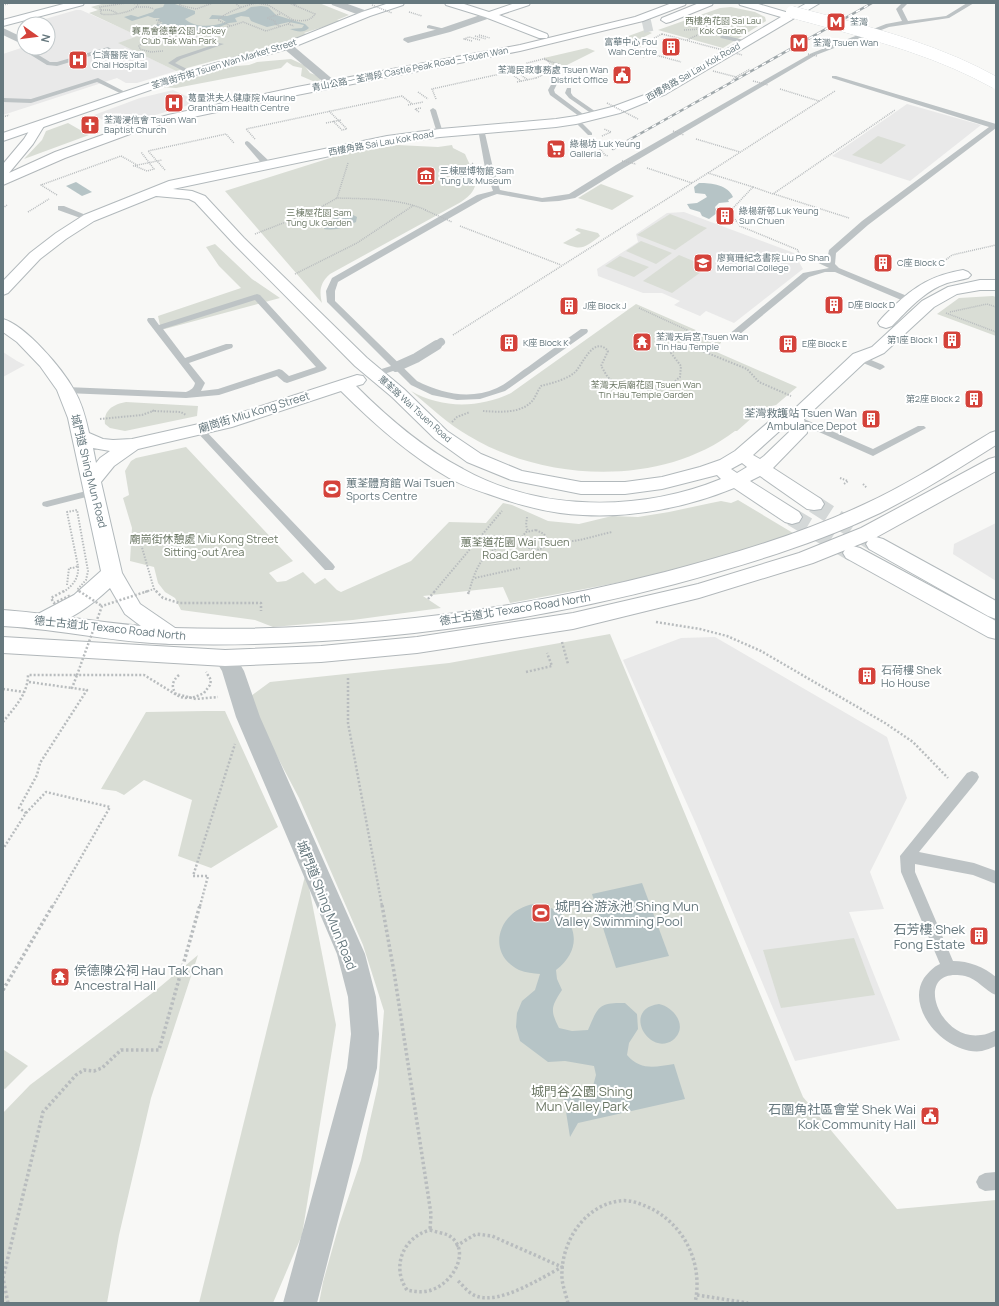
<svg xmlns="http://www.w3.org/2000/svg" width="999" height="1306" viewBox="0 0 999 1306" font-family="Manrope,'Noto Sans TC',sans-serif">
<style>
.built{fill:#e9e9e9}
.green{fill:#d9ddd5}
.water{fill:#b6c4c6}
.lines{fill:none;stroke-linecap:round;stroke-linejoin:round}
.secondary-tunnel{stroke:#d4d8d8;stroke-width:18;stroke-dasharray:18 9;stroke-linecap:butt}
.primary-tunnel{stroke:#d4d8d8;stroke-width:12;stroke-dasharray:12 5.5;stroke-linecap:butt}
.secondary-casing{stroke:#b2b9bc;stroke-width:2}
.primary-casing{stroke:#b1b7ba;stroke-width:2}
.path-far3{stroke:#b8bcbe;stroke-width:1.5;stroke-dasharray:1 1;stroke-linecap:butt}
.path-far2{stroke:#b8bcbe;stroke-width:2;stroke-dasharray:1.5 1.5;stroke-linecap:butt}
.path-far1{stroke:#b8bcbe;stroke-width:2.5;stroke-dasharray:2 2;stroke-linecap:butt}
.path{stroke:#b8bcbe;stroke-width:3.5;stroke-dasharray:2.5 2.5;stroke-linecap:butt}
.lane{fill:#bdc3c5;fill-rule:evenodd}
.street{fill:#bdc3c5;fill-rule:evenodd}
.secondary{fill:#fff;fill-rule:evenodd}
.primary{fill:#fff;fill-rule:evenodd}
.rail-casing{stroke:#a0a8ab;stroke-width:2.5}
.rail{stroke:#fff;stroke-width:1.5;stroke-dasharray:4.5;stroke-linecap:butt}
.secondary-bridge-casing{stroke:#b2b9bc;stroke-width:12;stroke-linecap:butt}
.path-bridge-far2{stroke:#b8bcbe;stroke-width:1.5;stroke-dasharray:1 1;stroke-linecap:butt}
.path-bridge-far1{stroke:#b8bcbe;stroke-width:2;stroke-dasharray:1.5 1.5;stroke-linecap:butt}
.path-bridge{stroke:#b8bcbe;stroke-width:2.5;stroke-dasharray:2 2;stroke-linecap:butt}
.lane-bridge-far1{stroke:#bdc3c5;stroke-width:8}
.lane-bridge{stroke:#bdc3c5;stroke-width:10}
.secondary-bridge{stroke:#fff;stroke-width:12}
.labels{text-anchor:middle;stroke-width:4;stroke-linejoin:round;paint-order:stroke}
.far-park-label{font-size:9px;fill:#6b7764;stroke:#fff}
.far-poi-label{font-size:9px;fill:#66787e;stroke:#fff;text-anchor:start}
.far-street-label{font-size:9px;fill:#66787e;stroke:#fff}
.street-label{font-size:11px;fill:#66787e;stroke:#fff}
.poi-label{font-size:11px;fill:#66787e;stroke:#fff;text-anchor:start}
.park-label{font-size:11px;fill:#6b7764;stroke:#fff}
.near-street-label{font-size:13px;fill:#66787e;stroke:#fff}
.near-poi-label{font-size:13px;fill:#66787e;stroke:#fff;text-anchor:start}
.near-park-label{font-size:13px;fill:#6b7764;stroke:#fff}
</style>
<rect width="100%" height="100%" fill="#f8f8f6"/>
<!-- built -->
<g class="built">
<path d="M76,10H81L139,36L119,43L176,71L137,83H126L117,78L3,115V54L24,47L48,48V24H28Z"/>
<path d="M173,90L199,102L115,127L94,115L140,98Z"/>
<path d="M907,104L981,125L910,181L832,156Z"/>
<path d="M684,212L794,253L803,269L734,323L706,311L700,316L674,305L680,301L662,293H643L598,276L597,269L638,242L636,234L667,213Z"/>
<path d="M3,352L17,361L25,365L3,377Z"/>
<path d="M996,523V581L953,554L954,544Z"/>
<path d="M715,637L887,737L907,798L870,872L884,909L849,912L900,1040L795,1061L696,824L623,660L681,638Z"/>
</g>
<!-- green -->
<g class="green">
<path d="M105,3H319L349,15L337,20L342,21L304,33L310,36L265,50L256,58H224L176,71L118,43L138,36L89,13L98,10L91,7Z"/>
<path d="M731,7L755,12L765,17L766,21L723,48L658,30L720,8Z"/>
<path d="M645,30L652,33L632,43L623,38Z"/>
<path d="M587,48L595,51L557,70L552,69V64L544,58Z"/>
<path d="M291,59L304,65L310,73L321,77L319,82H315L301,76L302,68L293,66L287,62L281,68L176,88L160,87L210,73L225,67L249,65L257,62Z"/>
<path d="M68,123L89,135L24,159L42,140L46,131Z"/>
<path d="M878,136L906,145L881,164L852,155Z"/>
<path d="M397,145L438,147L452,145L453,148L465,154C474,175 485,186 461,202L330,274C320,283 319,291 322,303L225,191L343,154Z"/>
<path d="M601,184L634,196L612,210L578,198Z"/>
<path d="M670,214L707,228L675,250L637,235Z"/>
<path d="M578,228L598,233L600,236C584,248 582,251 563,243L581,233L575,230Z"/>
<path d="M641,241L672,253L656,264L626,251Z"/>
<path d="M215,244L252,279L280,298L161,330L158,316L241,288L219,266L206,247Z"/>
<path d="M679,255L708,267L672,293L643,281Z"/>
<path d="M620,256L649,267L634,277L605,266Z"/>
<path d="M993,296L996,297V336L937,314L959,298Z"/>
<path d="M636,304L721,341V343L712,350L797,387L776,405L763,408L737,431H735C662,487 545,482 469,436C448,424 430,407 411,391C442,409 480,408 511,393Z"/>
<path d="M126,402L198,406L197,416L125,431L110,428L105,424C103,410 114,404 126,402Z"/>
<path d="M186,447L293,561L269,573L277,582L286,581L303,572L315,584L325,578L337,590L341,592L411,561L449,522L486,523L503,503L512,505L548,521L579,524L612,516L638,517L669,512L711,503L721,501L731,503L738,500L793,533L768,545L632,580L510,603L503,587L423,596L441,608L353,620L273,627L255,620L181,610L175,598L165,592L158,583L154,567L130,561L132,528L123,498L129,495L125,471L131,461L136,458Z"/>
<path d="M610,634L803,1097L897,1209L996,1200V1303H319L323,1282L339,1225L361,1160L378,1085L384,1011L363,945L299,798L247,699L270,682L449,663Z"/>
<path d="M205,711H225L278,827L211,868L178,856L192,800L144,780L124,795L116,791L101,789L146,712Z"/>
<path d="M306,872L336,1025L302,1235L273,1303H199Z"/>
<path d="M854,938L875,995L781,1008L763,950Z"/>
<path d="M198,955L151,1098L119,1235L107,1303H3V1113L30,1085L155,991Z"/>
<path d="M4,1050L28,1066L5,1089L3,1088Z"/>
</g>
<!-- water -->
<g class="water">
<path d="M165,3H172L195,11V14L185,19C196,29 214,26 226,22L221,19H209L212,15L227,16L245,11L251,7L261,6L268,7L276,15L305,24L309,28C304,33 297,32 290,29L302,28L304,25L289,22L267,27L251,21L249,17L241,16L235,18L237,22L229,23L205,33L184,26L166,33L165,31H156L147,27L163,23L157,20L160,18H154L148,16L132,21L124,17L131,15L138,17L153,12L155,9L163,7Z"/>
<path d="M76,182L92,192L82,196L66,186Z"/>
<path d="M699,183C712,183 728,185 733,197L728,200L729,202L719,203L715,207L717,213L709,219L702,216L700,212L690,209L687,204L697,203L707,197L705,194L695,193L694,187Z"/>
<path d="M343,215H353L357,217L356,222C345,227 336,231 324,229C326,220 335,218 343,215Z"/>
<path d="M642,883L669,956L616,968L592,894Z"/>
<path d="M534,904C573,907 589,945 556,970L557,979L562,990C551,1007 550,1010 559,1028L572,1031L588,1030C598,1007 598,1002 625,1003L637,1014L638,1029L629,1043L627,1055C641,1071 655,1067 674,1064L685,1099L578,1123L570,1137L563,1093L593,1086L596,1075L594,1066L565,1061L548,1062L520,1041L516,1027L517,1013L522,1001L535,990L540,974C533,973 526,973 519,970C485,953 498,910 534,904Z"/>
<path d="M659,1004C674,1007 689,1027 673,1040C649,1057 621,1009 659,1004Z"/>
</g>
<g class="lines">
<!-- secondary-tunnel -->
<g class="secondary-tunnel">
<path d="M814,504L876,544"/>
<path d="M792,517L853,553"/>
</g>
<!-- primary-tunnel -->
<path class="primary-tunnel" d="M643,27L652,25"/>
<!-- secondary casing -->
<g class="secondary-casing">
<g id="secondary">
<path d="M67,3H84L83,5L3,26V20Z"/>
<path d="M389,3H404L403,5L370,16L291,48L185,78L3,141V133L177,74L283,44L362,12Z"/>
<path d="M445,3H461L489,12L515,3H530L529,5L499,15L547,34L548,36L547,38H539L485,17L446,5Z"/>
<path d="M739,3H755L789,13L807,3H820L666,94L620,113L576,124L556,127L440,137L387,144L173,189L192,191L205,196L244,238L367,358L404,389L447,431L481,454L522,471L581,482H625L662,477L700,467L720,460L735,451L772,419L789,414L853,354L872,347L922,301L948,287L980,280H996V290H980L957,294L934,307L884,353L865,362L804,419L807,433L773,468L821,499L824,504L821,509L814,510L807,509L760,476L750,481L799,512L802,517L799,522L792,524L785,522L734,488C688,507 633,518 583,515C553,514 522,506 494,496C479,491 463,486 449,478C409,455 374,424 341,391L232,427L138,449L114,466L101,482L122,573L140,604L178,630L181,636L178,642L170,644L162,642L125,614L110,588C91,606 69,621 44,629L36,627L33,621L36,615L74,595L101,571L68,418L57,390L40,366L17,342L3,332V319C25,325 63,369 74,390C82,403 86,419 89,433L103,439L113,440L132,439L221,419L357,375L363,376L366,380L363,384L356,386C388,418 423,448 463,469C540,512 640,512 721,479L717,475L662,489L625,494H581L511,480L467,462L435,439L392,397L355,366L234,244L195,202L189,199L156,196L94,221L66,239L40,259L8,293L3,295V281L30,253L56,233L84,215L169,181L387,136L440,129L556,119L576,116L612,107L658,90L781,17L740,5ZM788,426L789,432L764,456L760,459L753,455L784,427ZM93,448L110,451L100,458L96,463ZM742,463L747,467L737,473L731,469Z"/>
<path d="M963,270L968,272L971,275L968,278C961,280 954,281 947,283C924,291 908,310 892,326L886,328L880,326L878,323C882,317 888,312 893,307C915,286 933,275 963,270Z"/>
<path d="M876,537L883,539L996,601V619L988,616L869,549L866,544L869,539Z"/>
<path d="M853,546L860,548L996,621V639L988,637L846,558L843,553L846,548Z"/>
</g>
</g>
<!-- primary casing -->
<g class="primary-casing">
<g id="primary">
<path d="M672,3H686L685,5L643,21L520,51L297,95L174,121L130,134L65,158L3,185V164L24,139L34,123H42L44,126L33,144L9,173L55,152L122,128L168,115L297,87L520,45L635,17Z"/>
<path d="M699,3H713L712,5L670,22L666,23L661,20L662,18Z"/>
<path d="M996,431V445C958,469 920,493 880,513C815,544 744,565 675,584C511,627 342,648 173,644C116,643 60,629 3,626V610C59,614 115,626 172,628C337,633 505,613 665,572C733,554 801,534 865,504C908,484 949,458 990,433Z"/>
<path d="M996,457V471L875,538L813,563L699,598L573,629L417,653L321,662L225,666L3,653V637L225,650L321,646L417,637L573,613L698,584L799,553L861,528L989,459Z"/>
</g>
</g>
<!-- path-far3 -->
<g class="path-far3">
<path d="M126,3L100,7L101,14C109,16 130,13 136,7C137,6 138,4 140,3"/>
<path d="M132,3L136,4"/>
<path d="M182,3L179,5L196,9L213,3"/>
<path d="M235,3L241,8"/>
<path d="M257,3L268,5L293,20L288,24L266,31L243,22L231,26L218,20C226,12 246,5 257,3Z"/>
<path d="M289,3L294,5L298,3"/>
<path d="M3,5L11,3"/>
<path d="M136,7H148L154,9"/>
<path d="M101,10H110L117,13"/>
<path d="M409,12L422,16"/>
<path d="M280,14L267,18L275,21V24L280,26"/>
<path d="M156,20L161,22L157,23"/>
<path d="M293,20C301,21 310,22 315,14L294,5"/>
<path d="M157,24L162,26L164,35L182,42"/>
<path d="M288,24L294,26"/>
<path d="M712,25L718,26L722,30L715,32L703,29L704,27Z"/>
<path d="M692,26L703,28"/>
<path d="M684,30L703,29"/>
<path d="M218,31L230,26"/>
<path d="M662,34L634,49L681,62"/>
<path d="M479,35L490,38"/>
<path d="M475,36L486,39"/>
<path d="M687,40L706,31"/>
<path d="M163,51L151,52L140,49L139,46C154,32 176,32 194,39"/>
<path d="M643,57L650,54"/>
<path d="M544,58L548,61"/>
<path d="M508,66L528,80"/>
<path d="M736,77L750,69"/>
<path d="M517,82L536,78"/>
<path d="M780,89L819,101"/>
<path d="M418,92L428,99"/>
<path d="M436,99L432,89L509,72L521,81"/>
<path d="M408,105L423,102"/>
<path d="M329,111L347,129"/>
<path d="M419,112L415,109L421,108"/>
<path d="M3,117L9,115"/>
<path d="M333,121L342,130L347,129"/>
<path d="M602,136L611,132L604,129"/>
<path d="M696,139L740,152"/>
<path d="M596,144L605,155L608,156"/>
<path d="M596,146L604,145"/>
<path d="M348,163L337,198C367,199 398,198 426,210"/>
<path d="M133,166L162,160"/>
<path d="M135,166L147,171L154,169L141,152"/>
<path d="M647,168L692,183L708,173L753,187L733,208L734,218L740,226L798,250L799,254"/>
<path d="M165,170L148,151L226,134L234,143"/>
<path d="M708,173L835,91"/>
<path d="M469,186L468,168L473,163"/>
<path d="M753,187L773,194L895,110"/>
<path d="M774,194L849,218"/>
<path d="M57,195L41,185L121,156L137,165"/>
<path d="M3,208L7,205"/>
<path d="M28,212L49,199"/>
<path d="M460,226L561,265"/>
<path d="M255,234L314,211L337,198"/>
<path d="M943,262L952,255L996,245"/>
<path d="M295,274L357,243L414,205"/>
<path d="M639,308L687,330L690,335L688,340L695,346"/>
<path d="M950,312L987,304L996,307"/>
<path d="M946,313L996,332"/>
<path d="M453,335L692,183"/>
<path d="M681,346L688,340"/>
</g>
<!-- path-far2 -->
<g class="path-far2">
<path d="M693,345L700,350L747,369L759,382L791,396"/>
<path d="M154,410L153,411L181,412L186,415"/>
<path d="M483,411C499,412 522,414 533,400C536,396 538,390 541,386C552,383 565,380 574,373C582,367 593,334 608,351L601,366C604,370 606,376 610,379C625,392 653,393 671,385C674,383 677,379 680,377L681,366L671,353L682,345"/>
<path d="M100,419L142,415L153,411"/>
<path d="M452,422L457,417L470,412"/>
<path d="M840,478L848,481L844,484"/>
<path d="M863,484L867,488"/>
<path d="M527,517L526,525L528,532"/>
<path d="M536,530L544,534L548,540C548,540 545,546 545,546C537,554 521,548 522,537L526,532Z"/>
<path d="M481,537L497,546"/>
<path d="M548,540C573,545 588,537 612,532"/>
<path d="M133,545L141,544L154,589"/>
<path d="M475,578L520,568"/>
<path d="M67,585L69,568H73"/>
<path d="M434,592L502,511"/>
<path d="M469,592C478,558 487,548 521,540"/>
</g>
<!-- path-far1 -->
<g class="path-far1">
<path d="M468,594L469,591"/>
<path d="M428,599L435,591"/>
<path d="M252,603H261V611"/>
<path d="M656,622L700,629L727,636L761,651L885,723L913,742L948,778"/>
<path d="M562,642L568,664"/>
<path d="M526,672L552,666L547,653"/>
<path d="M179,675C172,681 171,687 176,694L196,699L218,697"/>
<path d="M348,678V723L382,906"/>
<path d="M29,682L72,688"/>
<path d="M3,689L24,692"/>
<path d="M3,722C14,708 28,694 28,675H77L72,688L87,690L40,763L37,775L19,808L26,813L3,849"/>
<path d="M26,813L46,792L110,807L53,906"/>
<path d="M200,906L208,876H193L235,744"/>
</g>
<!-- path -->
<g class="path">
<path d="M382,905L394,972L431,1214L430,1230"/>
<path d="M3,990L53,905"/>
<path d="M430,1230C436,1232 443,1233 448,1235C472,1249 454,1281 434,1289C425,1293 417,1292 407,1290C391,1267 403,1237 430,1230Z"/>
<path d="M456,1246L476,1234L492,1236L562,1267C541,1278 500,1305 476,1296C468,1293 463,1285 457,1280"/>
<path d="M697,1295L748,1303"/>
<path d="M8,1303L3,1278L43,1112L76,1075L84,1070L94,1071L102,1068L121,1050H159L200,905"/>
<path d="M568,1303C566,1295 563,1287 562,1279C560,1244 583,1206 619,1201C631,1199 644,1205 654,1210C687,1229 703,1266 695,1303"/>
</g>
<!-- lane -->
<g class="lane">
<path d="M902,3H908L902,9L908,21L946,16L967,3H974L949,18L889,27L816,55L622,169L575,198L559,201L542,202L497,194L483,199L338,282L335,291V301L417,381C443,394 470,400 497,388C508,383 518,373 528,367C545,354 563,342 581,329H587L588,331L587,333L505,391L480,399L457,400L432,395L411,385L396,370L375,377L372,376L370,374L372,372L391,366L327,302L326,291L332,278L477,195L493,191L485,168L478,129L479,128L484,129L493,168L500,190L542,198L569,194L616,165L812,53L886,24L902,21L896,9Z"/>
<path d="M429,25L449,30L446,32L427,28V26Z"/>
<path d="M48,33L51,34L52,35L48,37Z"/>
<path d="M723,35L748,41L749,42L746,44L721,38L720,37Z"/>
<path d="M219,43L224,44L181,59L175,63L193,72V74H189L168,63L177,57Z"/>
<path d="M108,47L111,49L110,50L57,66L47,65L26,52V48H32V51L50,62H57Z"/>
<path d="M832,76H836L996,124V128L868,225L836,253L835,264L839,268L912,298L913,300L912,302H906L835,272H825L809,277L734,339H728L727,337L728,335L803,273L829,268L810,259V255H816L827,260L829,250L862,221L989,127L832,78Z"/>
<path d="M98,78L131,95L126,96L97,82L31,103L3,102V98L31,99Z"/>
<path d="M554,82L557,84L554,90L555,93L587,117V119H583L550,95L548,90L552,83Z"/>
<path d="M567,88H571V93L573,96L599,114V116H595L569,98L565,93Z"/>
<path d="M433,108L436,110L443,133L442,134L437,133L430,110Z"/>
<path d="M574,119H578L592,133V135H588L574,121Z"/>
<path d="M247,141L249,142L270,162V166H264L245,144V142Z"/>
<path d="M58,206H64L93,218L92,220H86L58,210Z"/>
<path d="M257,294L260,295L325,366L327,368L325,370L287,383L284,382L277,376L219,395L186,398L66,393L61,390L66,387L186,392C191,390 194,388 195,383L148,322L147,320L148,318H154L159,325ZM255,300L316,367L289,376L282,370L279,369L218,389L201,391L205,383L189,363L232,348L233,346L232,344H226L185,358L163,329Z"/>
<path d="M859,355L883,365L885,367L880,370L856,360L854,358L856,356Z"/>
<path d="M795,415L873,449L918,426H924L926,428L873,456L792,420L790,418L792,416Z"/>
<path d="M199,426L202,427L333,564L335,567L333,570H325L196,431L194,429Z"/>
<path d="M94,489L98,490L99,492L98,494L47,507L43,506L42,504L43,502Z"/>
<path d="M972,771L977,773L979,777L977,781L919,852L974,863L996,871V884L973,875L915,864V872L953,961C969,961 984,967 996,977V995C985,991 978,979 965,976C911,965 938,1042 981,1035C986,1035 991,1032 996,1030V1046C991,1048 986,1050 982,1051C948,1056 904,1010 924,978C929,972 933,967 940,964L901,872L900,856L967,773Z"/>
<path d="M996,1172V1190L985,1191L979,1188L976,1182L979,1176L985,1173Z"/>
</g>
<!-- street -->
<g class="street">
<path d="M331,3H345L370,12L371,14L370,16H362L332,5Z"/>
<path d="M489,12L494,15L493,17L450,32L408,43L403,40L404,38L442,28Z"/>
<path d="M3,28L24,38V45L3,35Z"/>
<path d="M287,43L291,44L336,82L338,84L336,86H328L283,48L282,46L283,44Z"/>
<path d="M225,650L233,652L244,671L260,717L365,954L376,997L379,1034L377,1068L317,1303H283L347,1068L351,1034L348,997L337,954L236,717L222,671L214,658L217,652Z"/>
</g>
<!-- secondary -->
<use href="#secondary" class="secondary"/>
<!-- primary -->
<use href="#primary" class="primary"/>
<!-- rail casing -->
<g class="rail-casing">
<path id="rail" d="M613,149L872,3"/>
</g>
<!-- rail -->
<use href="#rail" class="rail"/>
<!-- secondary-bridge casing -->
<g class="secondary-bridge-casing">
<path id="secondary-bridge" d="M792,12C862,31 932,47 996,83"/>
</g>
<!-- path-bridge-far2 -->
<g class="path-bridge-far2">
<path d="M372,5L392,13"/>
<path d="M662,34L742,55"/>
<path d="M472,41L464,39L469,37L480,40"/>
<path d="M808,54L817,56"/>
<path d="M713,71L736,77L732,80"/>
<path d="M536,78L558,68V64L543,59L527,63L526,67C535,73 544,73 553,67L548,61"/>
<path d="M753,81L768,85"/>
<path d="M607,103L638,119"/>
<path d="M326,123L341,120"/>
<path d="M673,131L684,135"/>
<path d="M255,139L246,129L402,96L412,104"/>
<path d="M622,161L636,164"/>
<path d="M425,210L452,222"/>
</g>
<!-- path-bridge-far1 -->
<g class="path-bridge-far1">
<path d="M73,568L78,566L67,512L77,510L88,571L86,580L77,590L80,592"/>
<path d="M63,592C73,586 79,578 78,566"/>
<path d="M145,592L154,589L157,592"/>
</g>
<!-- path-bridge -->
<g class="path-bridge">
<path d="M64,591L51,598L54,603L71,595"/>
<path d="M79,591L102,606"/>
<path d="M148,591L102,606L77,675H144L180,697L185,698L195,697L204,693L210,685L211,680L206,672"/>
<path d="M156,591L163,598L179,603H252"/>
</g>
<!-- lane-bridge-far1 -->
<path class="lane-bridge-far1" d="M435,346L441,342"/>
<!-- lane-bridge -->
<path class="lane-bridge" d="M396,367L416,358L437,345"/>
<!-- secondary-bridge -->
<use href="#secondary-bridge" class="secondary-bridge"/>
</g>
<!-- icons -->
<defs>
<g id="metro-square" transform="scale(1)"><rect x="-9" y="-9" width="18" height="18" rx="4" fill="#d4423a" stroke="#fff"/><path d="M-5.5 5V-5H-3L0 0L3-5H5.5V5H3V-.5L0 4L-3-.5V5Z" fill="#fff"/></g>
<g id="building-square" transform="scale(1)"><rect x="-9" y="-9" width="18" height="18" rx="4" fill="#d4423a" stroke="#fff"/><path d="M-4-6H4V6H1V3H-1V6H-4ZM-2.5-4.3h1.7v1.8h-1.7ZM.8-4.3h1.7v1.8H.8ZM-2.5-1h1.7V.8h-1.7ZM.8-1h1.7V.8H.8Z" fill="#fff"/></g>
<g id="hospital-square" transform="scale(1)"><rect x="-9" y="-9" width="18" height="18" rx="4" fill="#d4423a" stroke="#fff"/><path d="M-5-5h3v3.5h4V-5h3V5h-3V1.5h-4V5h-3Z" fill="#fff"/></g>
<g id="civic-square" transform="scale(1)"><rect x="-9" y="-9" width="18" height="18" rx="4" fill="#d4423a" stroke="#fff"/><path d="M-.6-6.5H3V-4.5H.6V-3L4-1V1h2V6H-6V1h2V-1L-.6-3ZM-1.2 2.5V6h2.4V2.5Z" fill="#fff"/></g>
<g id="church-square" transform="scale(1)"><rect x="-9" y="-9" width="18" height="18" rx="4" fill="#d4423a" stroke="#fff"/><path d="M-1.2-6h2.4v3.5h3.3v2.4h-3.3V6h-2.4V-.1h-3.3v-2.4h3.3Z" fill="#fff"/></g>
<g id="supermarket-square" transform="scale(1)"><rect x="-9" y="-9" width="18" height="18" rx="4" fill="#d4423a" stroke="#fff"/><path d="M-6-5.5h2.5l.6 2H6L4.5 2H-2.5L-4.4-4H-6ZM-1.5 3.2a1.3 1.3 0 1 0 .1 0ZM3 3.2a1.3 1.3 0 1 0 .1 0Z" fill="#fff"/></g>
<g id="museum-square" transform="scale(1)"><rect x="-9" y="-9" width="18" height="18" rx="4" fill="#d4423a" stroke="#fff"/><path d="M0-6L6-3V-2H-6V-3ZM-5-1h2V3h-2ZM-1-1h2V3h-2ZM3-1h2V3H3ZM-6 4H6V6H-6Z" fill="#fff"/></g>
<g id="school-square" transform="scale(1)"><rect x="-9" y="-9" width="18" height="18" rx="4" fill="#d4423a" stroke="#fff"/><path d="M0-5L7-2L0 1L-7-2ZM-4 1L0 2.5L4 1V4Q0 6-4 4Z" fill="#fff"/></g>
<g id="temple-square" transform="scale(1)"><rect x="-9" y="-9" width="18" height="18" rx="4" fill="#d4423a" stroke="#fff"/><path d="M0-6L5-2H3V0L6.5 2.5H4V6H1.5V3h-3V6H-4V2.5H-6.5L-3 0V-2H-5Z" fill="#fff"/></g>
<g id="stadium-square" transform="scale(1)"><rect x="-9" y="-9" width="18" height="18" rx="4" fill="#d4423a" stroke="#fff"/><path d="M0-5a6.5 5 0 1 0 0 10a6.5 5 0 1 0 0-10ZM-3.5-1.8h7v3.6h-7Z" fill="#fff"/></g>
</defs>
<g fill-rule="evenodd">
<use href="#metro-square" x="836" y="22"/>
<use href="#metro-square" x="799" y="43"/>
<use href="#building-square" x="671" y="47"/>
<use href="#hospital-square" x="78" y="60"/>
<use href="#civic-square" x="622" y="75"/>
<use href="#hospital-square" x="174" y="103"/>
<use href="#church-square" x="90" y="125"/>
<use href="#supermarket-square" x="556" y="149"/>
<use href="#museum-square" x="426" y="176"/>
<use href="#building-square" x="725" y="216"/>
<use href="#school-square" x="703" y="263"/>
<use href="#building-square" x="883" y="263"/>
<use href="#building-square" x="834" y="305"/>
<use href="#building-square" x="569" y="306"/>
<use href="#building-square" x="952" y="340"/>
<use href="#temple-square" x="642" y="342"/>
<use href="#building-square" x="509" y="343"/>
<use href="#building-square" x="788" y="344"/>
<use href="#building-square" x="974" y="399"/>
<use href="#building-square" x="871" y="419"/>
<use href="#stadium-square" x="332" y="489"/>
<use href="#building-square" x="867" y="676"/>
<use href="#stadium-square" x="541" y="913"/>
<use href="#building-square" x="979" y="936"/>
<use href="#temple-square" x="60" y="977"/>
<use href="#civic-square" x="930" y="1116"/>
</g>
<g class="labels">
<!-- far-park labels -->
<g class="far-park-label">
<text x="723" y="24">西樓角花園 Sai Lau<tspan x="723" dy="10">Kok Garden</tspan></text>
<text x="179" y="34">賽馬會德華公園 Jockey<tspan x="179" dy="10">Club Tak Wah Park</tspan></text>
<text x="319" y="216">三棟屋花園 Sam<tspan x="319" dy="10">Tung Uk Garden</tspan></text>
<text x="646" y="388">荃灣天后廟花園 Tsuen Wan<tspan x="646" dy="10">Tin Hau Temple Garden</tspan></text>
</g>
<!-- far-poi labels -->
<g class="far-poi-label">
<text x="850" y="25">荃灣</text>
<text x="657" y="45" text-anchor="end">富華中心 Fou<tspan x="657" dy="10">Wah Centre</tspan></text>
<text x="813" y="46">荃灣 Tsuen Wan</text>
<text x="92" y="58">仁濟醫院 Yan<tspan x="92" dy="10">Chai Hospital</tspan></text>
<text x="608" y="73" text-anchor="end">荃灣民政事務處 Tsuen Wan<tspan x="608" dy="10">District Office</tspan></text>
<text x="188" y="101">葛量洪夫人健康院 Maurine<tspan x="188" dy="10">Grantham Health Centre</tspan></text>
<text x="104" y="123">荃灣浸信會 Tsuen Wan<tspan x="104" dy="10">Baptist Church</tspan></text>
<text x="570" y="147">綠楊坊 Luk Yeung<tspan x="570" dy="10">Galleria</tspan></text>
<text x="440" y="174">三棟屋博物館 Sam<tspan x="440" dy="10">Tung Uk Museum</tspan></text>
<text x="739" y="214">綠楊新邨 Luk Yeung<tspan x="739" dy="10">Sun Chuen</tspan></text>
<text x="717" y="261">廖寶珊紀念書院 Liu Po Shan<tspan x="717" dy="10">Memorial College</tspan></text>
<text x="897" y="266">C座 Block C</text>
<text x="848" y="308">D座 Block D</text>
<text x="583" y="309">J座 Block J</text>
<text x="656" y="340">荃灣天后宮 Tsuen Wan<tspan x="656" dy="10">Tin Hau Temple</tspan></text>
<text x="938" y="343" text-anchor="end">第1座 Block 1</text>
<text x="523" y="346">K座 Block K</text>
<text x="802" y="347">E座 Block E</text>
<text x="960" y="402" text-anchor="end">第2座 Block 2</text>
</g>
<!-- far-street labels -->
<g class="far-street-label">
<text transform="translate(224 64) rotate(-17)" y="3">荃灣街市街 Tsuen Wan Market Street</text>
<text transform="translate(410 69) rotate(-11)" y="3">青山公路－荃灣段 Castle Peak Road – Tsuen Wan</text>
<text transform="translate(693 72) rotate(-30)" y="3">西樓角路 Sai Lau Kok Road</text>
<text transform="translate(381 143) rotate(-10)" y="3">西樓角路 Sai Lau Kok Road</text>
<text transform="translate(415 409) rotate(42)" y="3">蕙荃路 Wai Tsuen Road</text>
</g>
<!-- street labels -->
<g class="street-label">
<text transform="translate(254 412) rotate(-17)" y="4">廟崗街 Miu Kong Street</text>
<text transform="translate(89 471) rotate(76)" y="4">城門道 Shing Mun Road</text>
<text transform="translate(515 609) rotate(-9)" y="4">德士古道北 Texaco Road North</text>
<text transform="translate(110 628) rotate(6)" y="4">德士古道北 Texaco Road North</text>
</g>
<!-- poi labels -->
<g class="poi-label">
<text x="857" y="417" text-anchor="end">荃灣救護站 Tsuen Wan<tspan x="857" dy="13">Ambulance Depot</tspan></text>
<text x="346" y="487">蕙荃體育館 Wai Tsuen<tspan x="346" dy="13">Sports Centre</tspan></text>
<text x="881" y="674">石荷樓 Shek<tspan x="881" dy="13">Ho House</tspan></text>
</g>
<!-- park labels -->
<g class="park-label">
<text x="204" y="543">廟崗街休憩處 Miu Kong Street<tspan x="204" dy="13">Sitting-out Area</tspan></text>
<text x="515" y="546">蕙荃道花園 Wai Tsuen<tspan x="515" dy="13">Road Garden</tspan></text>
</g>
<!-- near-street labels -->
<g class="near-street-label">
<text transform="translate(327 905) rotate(68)" y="5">城門道 Shing Mun Road</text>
</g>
<!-- near-poi labels -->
<g class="near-poi-label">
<text x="555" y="911">城門谷游泳池 Shing Mun<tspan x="555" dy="15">Valley Swimming Pool</tspan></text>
<text x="965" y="934" text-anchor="end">石芳樓 Shek<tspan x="965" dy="15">Fong Estate</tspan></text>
<text x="74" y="975">侯德陳公祠 Hau Tak Chan<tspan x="74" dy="15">Ancestral Hall</tspan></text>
<text x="916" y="1114" text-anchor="end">石圍角社區會堂 Shek Wai<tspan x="916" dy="15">Kok Community Hall</tspan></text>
</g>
<!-- near-park labels -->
<g class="near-park-label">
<text x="582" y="1096">城門谷公園 Shing<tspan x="582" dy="15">Mun Valley Park</tspan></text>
</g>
</g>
<!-- border -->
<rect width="999" height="1306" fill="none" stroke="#66787e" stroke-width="8"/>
<!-- north arrow -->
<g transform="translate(36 36) rotate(104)"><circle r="19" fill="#ffffff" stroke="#c2c9cb"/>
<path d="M0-3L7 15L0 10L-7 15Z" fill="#d4423a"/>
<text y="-6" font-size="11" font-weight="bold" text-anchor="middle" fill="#66787e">N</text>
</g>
</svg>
